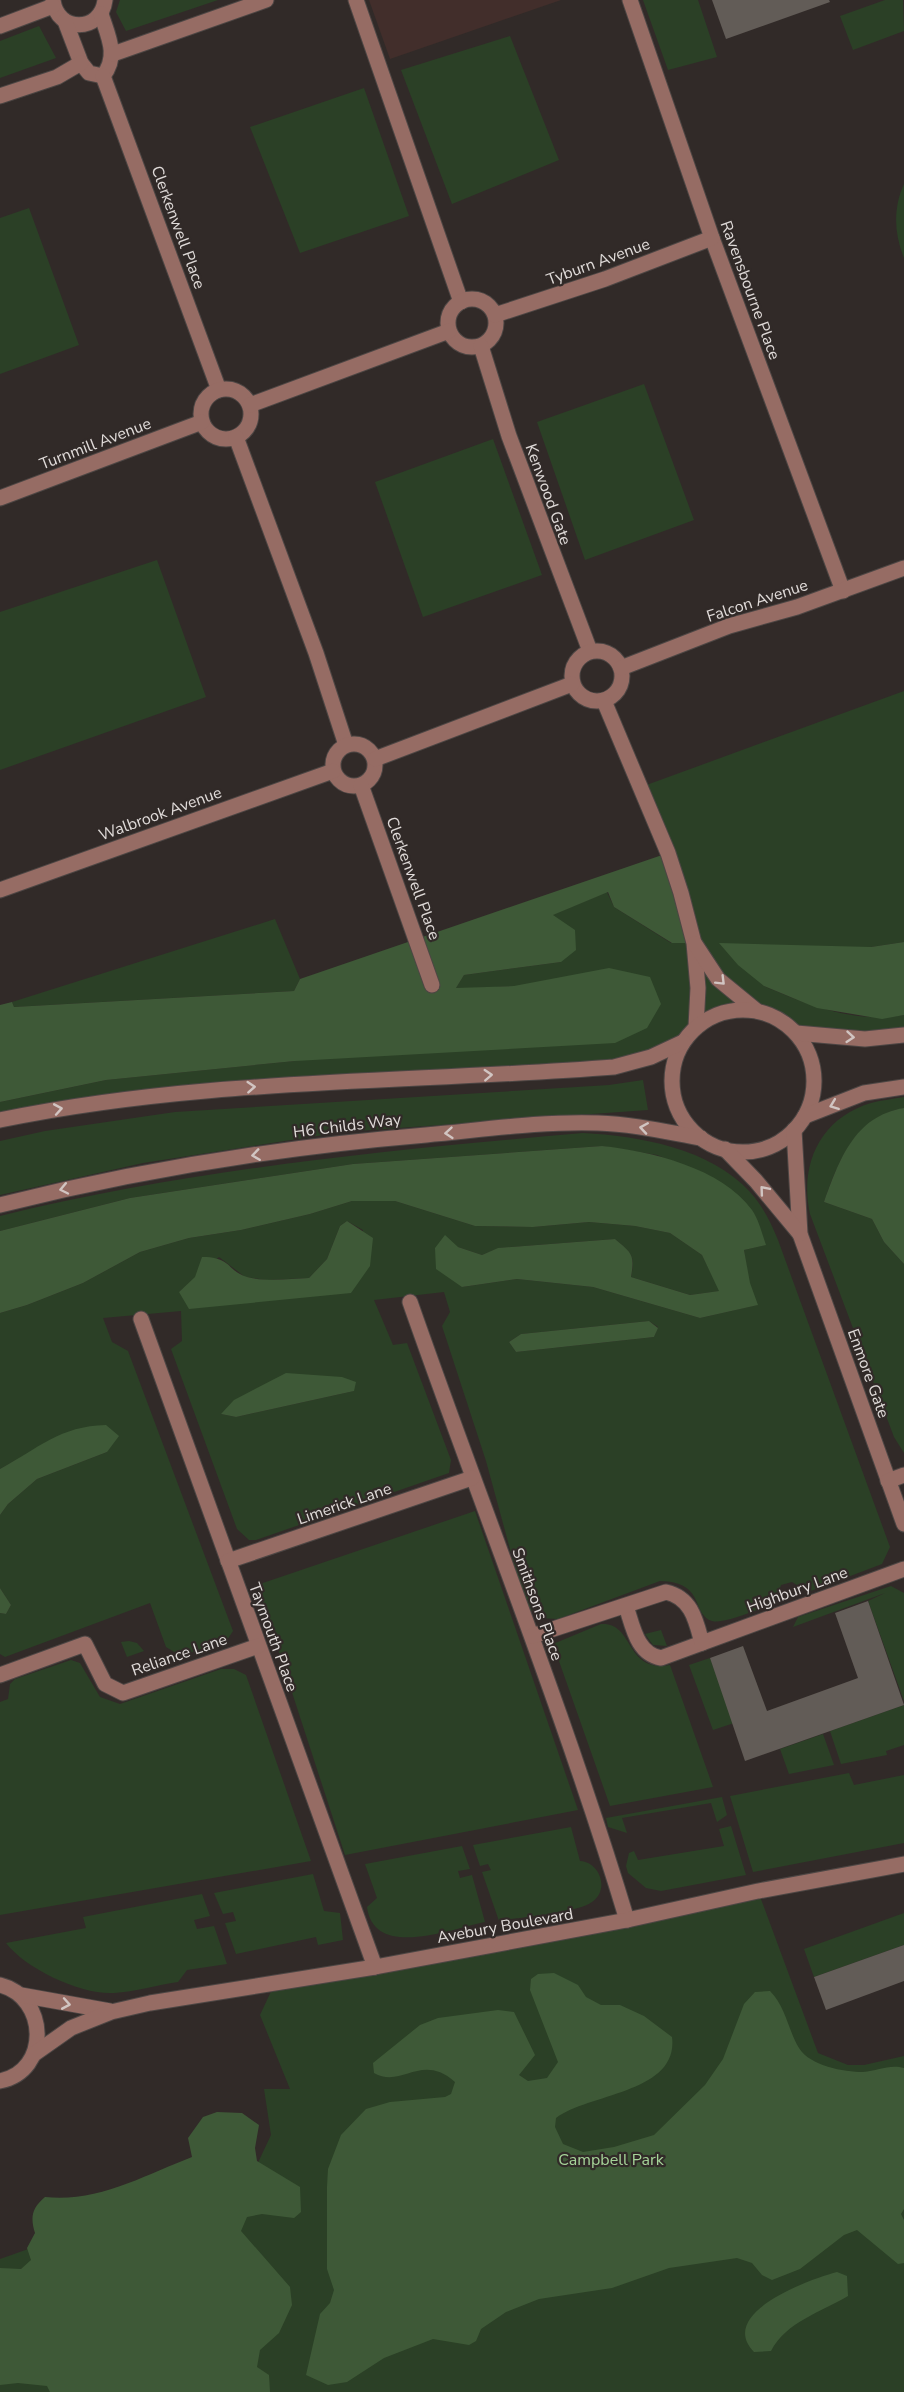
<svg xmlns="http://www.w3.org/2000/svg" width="904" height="2392" viewBox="0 0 904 2392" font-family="'Nunito Sans',sans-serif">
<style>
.commercial{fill:#422e2b}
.green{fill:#2b4026;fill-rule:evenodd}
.forest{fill:#3e5937}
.building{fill:#625c57}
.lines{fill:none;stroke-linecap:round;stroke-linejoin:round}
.minor-casing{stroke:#4d4644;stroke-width:17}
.minor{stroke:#966c64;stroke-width:15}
.oneway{stroke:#d1c5c2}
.labels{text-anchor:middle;stroke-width:4.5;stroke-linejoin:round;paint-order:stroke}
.street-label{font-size:16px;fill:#e0dbd9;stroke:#312a28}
.park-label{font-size:16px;fill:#a6d499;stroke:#312a28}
</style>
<rect width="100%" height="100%" fill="#312a28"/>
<!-- commercial -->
<path class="commercial" d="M369,0H561L390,59Z"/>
<!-- green -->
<g class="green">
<path d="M120,0H218L126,31L116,12Z"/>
<path d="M643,0H698L717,57L668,70Z"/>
<path d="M885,0H903L904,31L853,50L840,16Z"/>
<path d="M39,26L56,58L0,78V41Z"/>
<path d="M510,36L559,160L452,204L401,70Z"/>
<path d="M364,88L409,216L300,253L250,127Z"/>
<path d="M904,184V258C894,234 893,208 904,184Z"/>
<path d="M29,208L79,345L0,374V218Z"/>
<path d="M644,384L694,520L585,560L537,422Z"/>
<path d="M493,439L542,575L423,617L375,482Z"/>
<path d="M157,560L206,697L0,770V612Z"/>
<path d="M904,691V942L871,947L764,986C808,1005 855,1024 904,1015V1035L796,1033L778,1019L757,1011L735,1010L713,1016L696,1027L683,1042L651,1057L281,1085L0,1120V1102L106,1080L295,1061L514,986L455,989L464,975L561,962L552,915L607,892L614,907L671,943H693L641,787Z"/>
<path d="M275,919L300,979L294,991L14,1007L12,1002Z"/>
<path d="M643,1080L648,1110L343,1132L143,1163L0,1195V1141L45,1131L175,1112L609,1085Z"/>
<path d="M904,1097V1108C856,1116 838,1161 824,1202L872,1219L884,1242L904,1264V1453L894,1437L810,1214C799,1165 820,1118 871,1103C882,1100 893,1099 904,1097Z"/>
<path d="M583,1133C639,1136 710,1148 750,1192C763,1206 771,1223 778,1240L890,1547L882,1564L808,1592L792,1582L781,1585L776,1603C763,1607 724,1625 712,1621C691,1614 706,1582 660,1581L558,1619L539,1618L525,1604L486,1461L442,1326L450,1312L444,1292L374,1300L393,1345L407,1343L451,1460L449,1473L256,1540H249L237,1529L171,1349L182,1341L181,1311L103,1318L112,1342L128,1351L233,1631L227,1640L181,1656L166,1647L150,1603L5,1657L0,1654V1613L6,1614L11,1605L0,1588V1515L8,1504L37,1479L107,1452L16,1460L0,1469V1313L27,1305L83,1283L140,1252L189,1238L241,1230L310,1214L352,1201H395L475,1226L533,1227L589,1222L635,1226L670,1233L702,1255L720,1291L690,1295L631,1277C636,1255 631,1253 615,1239L499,1248L482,1255L458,1247L462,1287L517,1279L593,1287L700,1318L757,1305L749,1283L744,1250L765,1245L752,1211L710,1176L657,1155L602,1146L353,1164L130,1198L0,1231V1216C192,1169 387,1150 583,1133ZM347,1221L363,1230L351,1293L179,1292L219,1257L245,1277L267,1280L309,1278L327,1259L340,1226ZM649,1321L658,1327L654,1337L516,1352L509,1342L521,1334ZM354,1391L236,1417L221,1414Z"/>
<path d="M475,1511L578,1810L345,1855L257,1585Z"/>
<path d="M891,1586L904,1593V1701L868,1601L885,1593L793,1627L798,1617Z"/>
<path d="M601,1624C635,1622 624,1673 670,1665L713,1787L610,1806L553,1644Z"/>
<path d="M661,1630L667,1646L653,1645L645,1634Z"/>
<path d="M129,1641L137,1643L144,1651L127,1657L121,1642Z"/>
<path d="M710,1658L734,1723L713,1730L689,1665Z"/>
<path d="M71,1660L80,1663L100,1697L120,1704L221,1669H234L246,1675L311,1861L0,1915V1702L8,1699L10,1684L15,1679Z"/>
<path d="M904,1705V1745L886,1751L887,1755L841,1764L830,1731Z"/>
<path d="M823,1734L834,1765L789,1774L780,1749Z"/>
<path d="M849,1773L854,1785L904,1775V1843L753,1872L730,1796Z"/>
<path d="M722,1797L727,1815L717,1822L711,1803L622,1818L627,1833L608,1827L606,1818Z"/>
<path d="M731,1826L746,1875L661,1891L646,1888L628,1873L626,1866L629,1853L634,1851L638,1860L724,1846L719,1829Z"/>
<path d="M571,1827L580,1861C600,1862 610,1890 592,1902C577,1913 520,1917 499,1921L482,1872L491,1870L488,1864L480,1866L473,1845Z"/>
<path d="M462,1846L470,1869L458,1871L460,1878L472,1875L485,1922C451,1929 374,1960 367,1907L377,1898L365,1864Z"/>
<path d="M313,1874L324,1911L340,1913L343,1940L318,1945L316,1937L236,1954L225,1923L236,1921L233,1912L223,1914L214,1893Z"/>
<path d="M758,1891L818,2053L848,2065H864L904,2056V2392H0V2259L255,2169L271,2135L264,2089H290L260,2015L275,1983Z"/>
<path d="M202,1894L210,1916L194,1920L197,1929L214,1926L227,1964L187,1970L178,1982C157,1985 135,1992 114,1993C81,1995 26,1969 6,1943L86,1928L83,1917Z"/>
<path d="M904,1913V1945L814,1977L804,1949Z"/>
</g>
<!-- forest -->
<g class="forest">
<path d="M668,853L694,943H672L614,907L608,892L553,915L575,930L576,950L561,962L464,975L456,988L514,986L609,968L650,977L661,1004L647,1028L615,1043L295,1061L106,1080L0,1102V1005L12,1002L14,1007L294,991L300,979Z"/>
<path d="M904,942V1015L882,1019L817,1008L764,986L738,965L719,943L871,947Z"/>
<path d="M904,1108V1264L884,1242L872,1219L824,1202C839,1161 854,1116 904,1108Z"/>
<path d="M602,1146C650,1151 722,1168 752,1210C759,1220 762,1234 766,1245L744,1250L750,1283L758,1305L700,1318L593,1287L517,1279L462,1287L436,1269L435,1248L445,1235L458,1247L482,1255L498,1248L615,1239C632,1253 635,1255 631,1277L690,1295L719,1291L702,1255L670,1233L635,1226L589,1222L533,1227L475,1226L395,1201H352L310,1214L241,1230L189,1238L140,1252L83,1283L27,1305L0,1313V1231L130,1198L353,1164Z"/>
<path d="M347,1221L373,1238L370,1266L351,1293L189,1309L179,1292L195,1277L202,1257C232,1257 227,1271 247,1277C267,1282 289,1279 309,1278L327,1259L340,1226Z"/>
<path d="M649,1321L658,1328L654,1337L516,1352L509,1342L521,1334Z"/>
<path d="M286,1373L342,1377L356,1382L354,1391L236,1417L221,1414L234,1400Z"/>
<path d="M106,1425L119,1436L107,1452L37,1479L8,1504L0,1515V1469C39,1448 60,1426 106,1425Z"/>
<path d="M0,1588L11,1605L6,1614L0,1613Z"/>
<path d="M554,1973L578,1985L586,1997L601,2005H620L644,2016L672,2037C679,2093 590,2093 556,2118L555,2127L563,2144L583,2152L614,2147L654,2135L705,2085L723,2059L744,2004L755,1992L770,1991C786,2007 788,2030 799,2048C810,2066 844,2072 863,2072C878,2071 889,2064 904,2068V2209L901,2214L904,2220V2263L898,2264L857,2230L844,2235L800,2269L772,2280L762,2275L752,2263L737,2258L669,2268L612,2288L539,2299L506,2312L481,2329L476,2341L469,2345L433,2339L384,2358L347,2382L328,2385L306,2375L320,2314L330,2303L334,2290L327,2269V2187L328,2169L341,2135L366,2109L390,2102L445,2097L451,2094L455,2082C421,2052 402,2089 374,2073L373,2063L420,2025L438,2018L498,2010L514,2012L535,2055L519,2075L528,2081L547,2078L558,2062L530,1990L531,1979L538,1974Z"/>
<path d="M217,2112L242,2113L259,2125L255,2148L257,2161L300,2187L301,2212L294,2218L262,2214L247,2217L241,2231L290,2287L292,2305L279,2333L260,2350L257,2367L269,2375L270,2392H50L47,2386L18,2383L0,2385V2268L21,2269L31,2260L27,2248L35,2233C30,2217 32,2208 45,2197C97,2203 145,2175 192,2157L188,2138L203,2117Z"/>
<path d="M837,2272L847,2276L848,2296C821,2312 786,2322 771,2351L754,2352C716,2313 810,2279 837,2272Z"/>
</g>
<!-- building -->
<g class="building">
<path d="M712,0H829L830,2L726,39Z"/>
<path d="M868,1601L904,1705L745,1761L710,1658L743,1646L767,1711L858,1678L835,1613Z"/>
<path d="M904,1945V1981L826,2010L814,1977Z"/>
</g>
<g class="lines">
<!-- minor casing -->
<g class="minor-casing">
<g id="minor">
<path d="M53,0C57,33 101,33 105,0"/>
<path d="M356,0L461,302"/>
<path d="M630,0L712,238L843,591"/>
<path d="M65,21L81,63L89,73L103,76C119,56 108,36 101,14"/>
<path d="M0,26L53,6"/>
<path d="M113,54L266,0"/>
<path d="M103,76L219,390"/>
<path d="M0,96L57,77L81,63"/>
<circle cx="472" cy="323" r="24"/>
<path d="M495,315L605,279L712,238"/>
<path d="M481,346L509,436L590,651"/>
<circle cx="226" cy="414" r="25"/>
<path d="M250,405L449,331"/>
<path d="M236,437L316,653L346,745"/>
<path d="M0,498L202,422"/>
<circle cx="597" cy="676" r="25"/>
<path d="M621,668L729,626L797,607L904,568"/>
<path d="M604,701L668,853L681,893L694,943L698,988L696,1027"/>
<circle cx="354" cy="765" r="21"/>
<path d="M375,759L572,684"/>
<path d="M361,785L432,985"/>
<path d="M0,890L333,771"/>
<path d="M695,944L718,979L757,1011"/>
<circle cx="743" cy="1081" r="71"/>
<path d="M796,1033L865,1039L904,1035"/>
<path d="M805,1116L864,1093L904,1087"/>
<path d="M0,1120C202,1078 409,1083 614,1067L651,1057L683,1042"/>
<path d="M794,1130L800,1234L904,1524"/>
<path d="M725,1149L756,1181L800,1234"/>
<path d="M0,1205C139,1170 283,1147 426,1135C482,1130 541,1121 598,1123C633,1124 667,1132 701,1138"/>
<path d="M410,1302C482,1508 564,1711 627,1920"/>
<path d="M141,1319L375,1967"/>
<path d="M888,1481L904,1475"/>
<path d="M228,1561L472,1478"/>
<path d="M626,1606C633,1627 637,1654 661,1658L904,1569"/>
<path d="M532,1636L666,1592C692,1598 696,1621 702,1643"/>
<path d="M0,1675L85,1644L105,1684L123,1693L258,1646"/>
<path d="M0,1985C48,1997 51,2071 0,2081"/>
<path d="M21,1995L110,2011"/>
<path d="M34,2054L71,2028L111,2012L150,2003L375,1967L627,1920L758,1891L904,1864"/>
</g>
</g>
<!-- minor -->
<use href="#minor" class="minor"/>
</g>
<!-- one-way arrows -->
<defs><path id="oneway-chevron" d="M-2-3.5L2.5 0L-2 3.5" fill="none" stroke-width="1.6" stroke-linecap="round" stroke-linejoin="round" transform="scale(1.5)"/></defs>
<g class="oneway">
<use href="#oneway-chevron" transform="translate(721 981) rotate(45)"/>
<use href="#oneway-chevron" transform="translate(850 1037) rotate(5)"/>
<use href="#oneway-chevron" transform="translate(488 1075) rotate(-3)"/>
<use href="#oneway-chevron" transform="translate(251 1087) rotate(-4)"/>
<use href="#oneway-chevron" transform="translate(834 1105) rotate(159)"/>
<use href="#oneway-chevron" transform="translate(58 1109) rotate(-10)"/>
<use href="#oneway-chevron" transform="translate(644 1128) rotate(-171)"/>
<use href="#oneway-chevron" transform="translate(449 1133) rotate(175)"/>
<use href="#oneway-chevron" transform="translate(256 1155) rotate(172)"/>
<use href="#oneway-chevron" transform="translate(64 1189) rotate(168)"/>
<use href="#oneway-chevron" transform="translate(764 1190) rotate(-130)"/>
<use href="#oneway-chevron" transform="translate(66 2004) rotate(10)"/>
</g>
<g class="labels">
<!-- street labels -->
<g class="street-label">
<text transform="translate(179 227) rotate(70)" y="6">Clerkenwell Place</text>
<text transform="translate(598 261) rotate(-20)" y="6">Tyburn Avenue</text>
<text transform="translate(751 290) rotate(70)" y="6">Ravensbourne Place</text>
<text transform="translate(95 443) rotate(-21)" y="6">Turnmill Avenue</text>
<text transform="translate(549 494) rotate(70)" y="6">Kenwood Gate</text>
<text transform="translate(757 600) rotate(-18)" y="6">Falcon Avenue</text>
<text transform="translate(160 813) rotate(-20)" y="6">Walbrook Avenue</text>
<text transform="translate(414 878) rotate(70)" y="6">Clerkenwell Place</text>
<text transform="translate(347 1125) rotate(-7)" y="6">H6 Childs Way</text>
<text transform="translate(869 1373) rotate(70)" y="6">Enmore Gate</text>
<text transform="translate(344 1503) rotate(-19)" y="6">Limerick Lane</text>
<text transform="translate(797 1589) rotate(-20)" y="6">Highbury Lane</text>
<text transform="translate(538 1604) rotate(70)" y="6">Smithsons Place</text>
<text transform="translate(274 1637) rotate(70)" y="6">Taymouth Place</text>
<text transform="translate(179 1654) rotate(-19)" y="6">Reliance Lane</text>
<text transform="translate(505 1925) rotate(-10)" y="6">Avebury Boulevard</text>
</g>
<!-- park labels -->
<g class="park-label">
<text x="611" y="2165">Campbell Park</text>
</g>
</g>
</svg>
